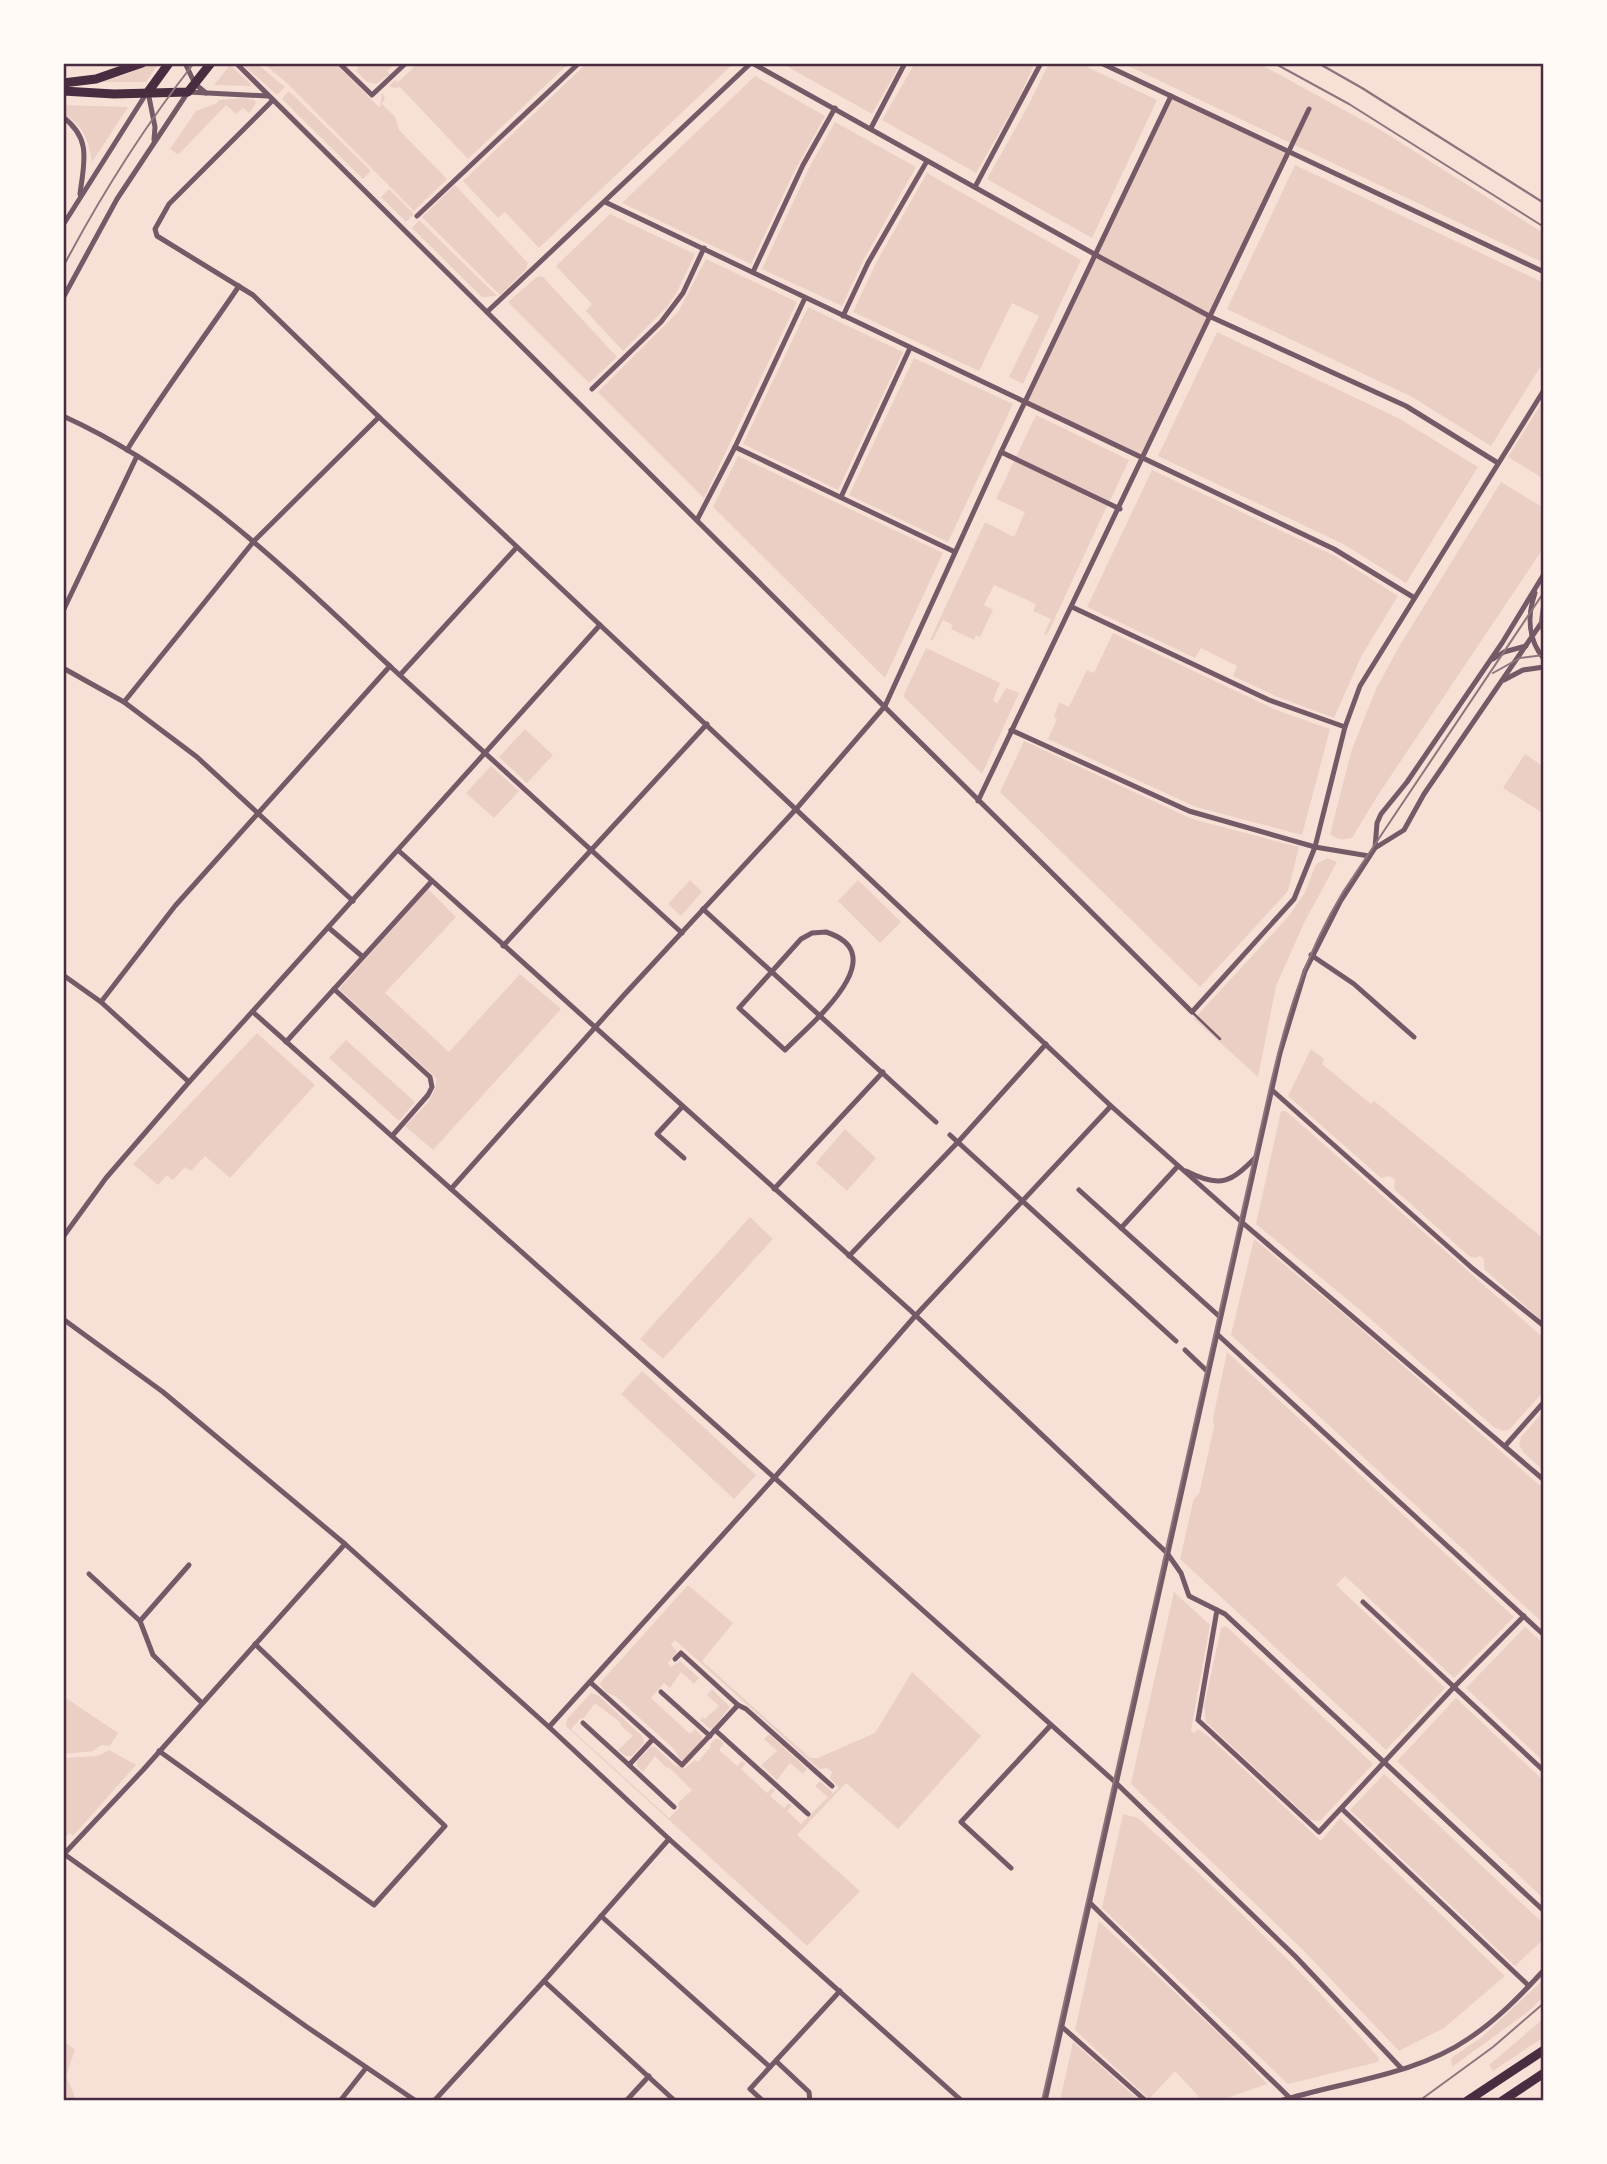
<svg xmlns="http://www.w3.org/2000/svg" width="1607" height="2164" viewBox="0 0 1607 2164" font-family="Quicksand,sans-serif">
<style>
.green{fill:#ebcfc5}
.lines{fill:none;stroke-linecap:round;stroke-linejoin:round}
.service{stroke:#755966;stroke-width:2.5}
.minor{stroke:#755966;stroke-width:5}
.primary{stroke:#4a2c40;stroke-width:9}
.trunk{stroke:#4a2c40;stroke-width:9}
.tram{stroke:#8f747c;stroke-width:2}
.rail{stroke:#8f747c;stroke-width:2.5}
.neatline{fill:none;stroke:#4a2c40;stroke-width:2.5}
</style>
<rect width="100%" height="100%" fill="#f7e1d7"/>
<!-- green -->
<g class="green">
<path d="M151,63H159L146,82H99L127,74Z"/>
<path d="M241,63H256L285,87L277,95Z"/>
<path d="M263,63H335L380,108L382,92L385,98L382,104L395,117L399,130L447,179L414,211L288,84Z"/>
<path d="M354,63H396L387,71L390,74L376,84L367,82L356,71L358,68Z"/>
<path d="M418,63H569L468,159L400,87L394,88L389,86L395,80L398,82Z"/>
<path d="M587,63H724L731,66L539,248L505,212L498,218L463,181Z"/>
<path d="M781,63H901L872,114Z"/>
<path d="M915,63H1035L1018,100L976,173L882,120Z"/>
<path d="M1049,63H1079L1157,100L1092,238L987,179L1028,106Z"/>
<path d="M1122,63H1258L1379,129L1542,232L1544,263Z"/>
<path d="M230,65L251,84L250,86L214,85Z"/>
<path d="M755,76L825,116L793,174L751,264L622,203Z"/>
<path d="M289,91L371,171L363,179L282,99Z"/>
<path d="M1171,96L1291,151L1143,458L1024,403Z"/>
<path d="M243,98L254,100L256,103L249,113L243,108L236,114L226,105L180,153L177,154L170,149L196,111L217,103L219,100Z"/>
<path d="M63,105L128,107L92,162C89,141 83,124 63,114Z"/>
<path d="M835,122L916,167L864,259L842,306L762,269L809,168Z"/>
<path d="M1295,165L1544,283V361L1491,446L1412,397L1227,309Z"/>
<path d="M927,173L1081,260L1023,384L1009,377L1039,316L1012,303L979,371L853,312L876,263Z"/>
<path d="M455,185L528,263L526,270L500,295L422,217Z"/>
<path d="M389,189L414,214L406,222L381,197Z"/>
<path d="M610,214L695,254L676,294L666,308L623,351L586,311L592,304L556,266Z"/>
<path d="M419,220L497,296L482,297L412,228Z"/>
<path d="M706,259L797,302L704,498L598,392L678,312Z"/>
<path d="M538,276L543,277L617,357L589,383L508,302Z"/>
<path d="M808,307L903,352L838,490L743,444Z"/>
<path d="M1217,332L1400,419L1478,467L1406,583L1343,544L1158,456Z"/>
<path d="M914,358L1013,404L948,542L849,495Z"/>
<path d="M1544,399V479L1508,457Z"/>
<path d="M1036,415L1129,460L1110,501L1016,457Z"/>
<path d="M738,456L943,553L885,678L713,507Z"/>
<path d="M1014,461L1107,506L1047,635L1044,634L1051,619L1033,611L1036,604L994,585L984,605L993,610L980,637L976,635L974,640L951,629L953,625L943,620L933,640H930L985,522L1014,537L1025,512L996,499Z"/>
<path d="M1152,470L1335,556L1398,596L1362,655L1334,718L1278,697L1233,676L1237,666L1201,648L1195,658L1087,607Z"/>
<path d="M1501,482L1544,508V547L1378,795L1352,838C1344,840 1337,840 1330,834L1352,749L1376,689L1400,645Z"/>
<path d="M1113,633L1276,710L1330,729L1302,835L1196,807L1048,739L1057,719L1054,717L1059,702L1069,707L1087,670L1094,673Z"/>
<path d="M926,648L1000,683L993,700L997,704L1006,688L1019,693L982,774L903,696Z"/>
<path d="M525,729L553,755L527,783L499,757Z"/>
<path d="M1024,741L1192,819L1299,847L1288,891L1200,987L1000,792Z"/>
<path d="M1525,754L1544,767V814L1503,788Z"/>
<path d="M491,766L519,791L494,818L466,793Z"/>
<path d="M1328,858L1337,862L1304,923L1276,986L1258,1077L1194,1019L1288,917L1304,894L1316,864Z"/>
<path d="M690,880L702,892L681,916L668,904Z"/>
<path d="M858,880L901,922L880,943L838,901Z"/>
<path d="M428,889L456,917L385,993L449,1052L520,974L561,1009L433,1150L405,1126C418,1112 438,1098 436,1078L339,989Z"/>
<path d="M257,1033L315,1085L230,1178L205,1156L191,1171L185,1167L173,1180L167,1175L158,1185L133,1164Z"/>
<path d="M346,1040L415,1102L399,1121L329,1058Z"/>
<path d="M1311,1049L1324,1059L1322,1064L1371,1104L1374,1101L1544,1239V1323L1484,1269V1259L1480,1256L1475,1258L1469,1256L1394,1189L1395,1180L1390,1176L1381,1178L1288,1096Z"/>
<path d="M1281,1111H1286L1544,1338V1391L1510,1429L1504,1431L1495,1428L1361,1311L1256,1224Z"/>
<path d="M845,1129L876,1158L847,1191L816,1163Z"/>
<path d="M750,1217L773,1239L663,1359L640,1339Z"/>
<path d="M1254,1239L1352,1321L1544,1489V1624L1231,1335Z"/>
<path d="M1227,1352L1514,1617L1454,1678L1345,1576L1336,1585L1445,1688L1386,1750L1180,1559L1194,1498L1199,1494L1214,1427L1213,1418Z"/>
<path d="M642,1371L756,1475L734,1499L621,1394Z"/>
<path d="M1544,1411V1471L1523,1452L1519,1444L1521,1437Z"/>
<path d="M688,1585L733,1623L702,1661L810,1758H818L875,1733L912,1672L981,1736L898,1829L846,1783L797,1835L860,1891L807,1946L566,1726L567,1719L591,1693L598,1695L643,1737L644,1743L632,1756H626L618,1750L633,1736L620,1725L621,1723L595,1703L583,1719L581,1718L571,1729L669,1818L679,1808L678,1803L692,1790L669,1767L667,1768L655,1756L643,1772L637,1766V1761L651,1747H655L674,1765L685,1768L695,1760L698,1762L711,1746L710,1744L715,1739H719L724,1744L719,1750L737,1766L742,1761L746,1763L741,1769L767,1793L772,1788L775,1790L770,1796L784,1808L789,1803L792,1806L787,1811L801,1824L828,1797L815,1786L820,1781L833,1793L839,1788L830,1778L832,1772L827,1768L819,1769L675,1640L671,1644L677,1652L668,1663L671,1667L680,1661L699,1678L694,1684L681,1672L670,1688L664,1683L651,1698L690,1734L695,1729L702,1736V1741L684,1760L680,1759L674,1749L615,1696C608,1694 603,1691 600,1683Z"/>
<path d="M1174,1592L1210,1625L1191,1730L1194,1733L1198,1729L1208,1736L1321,1841L1340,1818L1505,1976L1444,2028L1399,2051L1304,1951L1133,1786L1131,1783Z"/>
<path d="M1226,1626L1373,1764L1320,1821L1311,1820L1206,1722L1204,1706L1221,1628Z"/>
<path d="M1525,1627L1544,1644V1762L1466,1688Z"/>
<path d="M712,1689L730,1707L714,1727L710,1729L700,1720L702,1717L705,1719L719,1706L707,1695Z"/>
<path d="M63,1696L118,1733L110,1746L101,1745L93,1751L63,1754Z"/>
<path d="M1456,1698L1544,1781V1899L1397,1761Z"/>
<path d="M769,1734L807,1769L803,1774L790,1763L777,1780L761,1765L777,1751L764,1739Z"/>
<path d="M109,1750L136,1765L73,1836L70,1833L63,1839V1758L98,1756Z"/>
<path d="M1384,1774L1544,1924V1939L1515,1966L1350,1810Z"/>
<path d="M1123,1814L1138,1818C1222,1893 1305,1973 1379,2058L1378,2062L1288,2084L1102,1908Z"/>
<path d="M1099,1921L1233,2047L1267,2084L1219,2101H1203L1175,2071L1149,2099L1075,2030Z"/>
<path d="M1544,1979V1996L1529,2011L1452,2067L1451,2058L1482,2037Z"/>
<path d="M1544,2018V2037L1493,2071L1489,2065Z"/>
<path d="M63,2040L75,2050L66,2076L73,2092L75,2101H63Z"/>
<path d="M1073,2042L1140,2101H1060Z"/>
</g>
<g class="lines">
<!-- service -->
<path class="service" d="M1192,1012L1220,1039"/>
<!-- minor -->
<g class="minor">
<path d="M185,63L195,84L206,93"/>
<path d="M236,63L1192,1012L1294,899L1315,847L1345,727L1360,686L1544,390"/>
<path d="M339,63L372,95L406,63"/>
<path d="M752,63L1096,255L1211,317L1406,406L1498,463"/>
<path d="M1101,63L1544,272"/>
<path d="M1542,63L1544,64"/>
<path d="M148,92L155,127L154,140"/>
<path d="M273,100L169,204L155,229L157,236L253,295L379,417L1111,1106L1244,1224L1544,1480"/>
<path d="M63,117C92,139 84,162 80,194"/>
<path d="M871,128L905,63"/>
<path d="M975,187L1041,63"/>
<path d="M605,202L1334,549L1413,597"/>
<path d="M417,216L579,63"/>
<path d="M63,225L146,94"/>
<path d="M753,272L803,165L835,108"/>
<path d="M63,298L117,199L188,92L268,96"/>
<path d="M487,312L751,63"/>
<path d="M843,316L868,263L927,161"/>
<path d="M592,389L661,322L683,293L704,248"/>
<path d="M63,416C191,474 291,574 393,669C489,757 585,845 682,933"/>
<path d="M735,447L955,552"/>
<path d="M127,450C162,393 202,341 239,286"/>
<path d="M1001,452L1120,509"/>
<path d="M841,497L910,348"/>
<path d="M697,520L735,447L805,298"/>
<path d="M1535,593C1527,616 1528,640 1544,659"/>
<path d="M1072,607L1269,700L1345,727"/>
<path d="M63,611L137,456"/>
<path d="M1493,659L1504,652L1526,646"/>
<path d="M63,668L124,702L197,757L353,901"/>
<path d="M400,675L517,547"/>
<path d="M1504,680L1523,670L1544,667"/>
<path d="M124,702L254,541L379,417"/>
<path d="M1011,730L1189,811L1315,847L1369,856"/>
<path d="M978,801L1309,109"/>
<path d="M1375,848L1377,823L1381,814L1407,782L1502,643L1544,574"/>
<path d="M399,851L911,1311L1167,1553L1181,1573L1189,1596L1225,1614L1544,1911"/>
<path d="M703,909L936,1122"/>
<path d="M329,928L363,957"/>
<path d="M826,932C897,955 809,1025 785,1050L739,1008L801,939L812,933Z"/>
<path d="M503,946L707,724"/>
<path d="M1311,955L1354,984L1414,1037"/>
<path d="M63,975L101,1002L189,1082"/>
<path d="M334,989L430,1077L432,1087L428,1095L392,1136"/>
<path d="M101,1002L175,906L390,666"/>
<path d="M253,1012L1114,1781L1296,1957L1401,2068"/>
<path d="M286,1042L432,881"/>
<path d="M1272,1090L1472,1268L1544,1326"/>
<path d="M682,1107L657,1134L684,1158"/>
<path d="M950,1135L1176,1341"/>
<path d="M1186,1171C1221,1189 1231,1182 1256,1157"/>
<path d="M451,1189L624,995L797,808L885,706L1001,452L1171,96"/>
<path d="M774,1189L883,1072"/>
<path d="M1079,1190L1220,1317"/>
<path d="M1121,1228L1178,1166"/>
<path d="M63,1237L106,1178L189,1082L600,625"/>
<path d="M849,1256L958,1142L1046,1044"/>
<path d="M63,1319L163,1392L345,1544L549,1727L669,1839L962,2101"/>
<path d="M1217,1334L1544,1635"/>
<path d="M1185,1350L1208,1372"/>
<path d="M1505,1446L1544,1402"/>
<path d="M189,1565L140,1621L153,1655L202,1703"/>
<path d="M89,1574L140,1621"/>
<path d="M1363,1602L1544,1771"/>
<path d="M1217,1610L1198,1720L1319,1832L1454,1687L1524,1616"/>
<path d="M675,1659L681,1653L738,1705"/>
<path d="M590,1682L682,1765L715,1730L808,1814"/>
<path d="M661,1692L710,1736"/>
<path d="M583,1723L629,1765L653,1739"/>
<path d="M549,1727L775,1477L916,1315L1111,1106"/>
<path d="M715,1730L738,1705L746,1709L832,1786"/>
<path d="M159,1751L374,1905L445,1826L255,1644"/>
<path d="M629,1765L674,1807"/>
<path d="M1342,1809L1529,1986"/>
<path d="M64,1854L307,2027L416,2101"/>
<path d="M64,1854L143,1770L345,1544"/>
<path d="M1011,1868L961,1822L1051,1725"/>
<path d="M1089,1902L1290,2098"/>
<path d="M601,1916L770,2067L750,2089L763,2101"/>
<path d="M544,1981L675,2101"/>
<path d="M1061,2026L1146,2101"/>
<path d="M776,2061L809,2092L810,2101"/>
<path d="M770,2067L840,1991"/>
<path d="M340,2101L366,2068"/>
<path d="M434,2101L544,1981L669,1839"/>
<path d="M626,2101L649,2076"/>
<path d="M1045,2101L1280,1053L1305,971L1340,902L1375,848L1404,830L1424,794L1544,619"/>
<path d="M1280,2101C1340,2082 1416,2075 1468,2039C1497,2020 1521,1995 1544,1970"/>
</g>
<!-- primary -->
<g class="primary">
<path d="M63,83L96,79L142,63"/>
<path d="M63,91L114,94L188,92L211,63"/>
<path d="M148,92L169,63"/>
</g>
<!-- trunk -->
<g class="trunk">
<path d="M1467,2101L1544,2050"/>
<path d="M1502,2101L1544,2073"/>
</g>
<!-- tram -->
<g class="tram">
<path d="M1274,63L1349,104L1544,227"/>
<path d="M63,267C101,195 144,127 194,63"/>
<path d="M1543,599L1540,621L1544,642"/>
<path d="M1493,673L1520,658L1544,655"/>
<path d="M1042,2101L1270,1087C1287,1014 1304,957 1343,892L1544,592"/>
<path d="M1419,2101L1493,2047L1544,2003"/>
</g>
<!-- rail -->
<path class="rail" d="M1318,63L1362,88L1544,203"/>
</g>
<!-- border -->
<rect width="1607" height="2164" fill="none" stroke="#fffaf5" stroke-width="130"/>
<rect x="65" y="65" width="1477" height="2034" class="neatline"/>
</svg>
